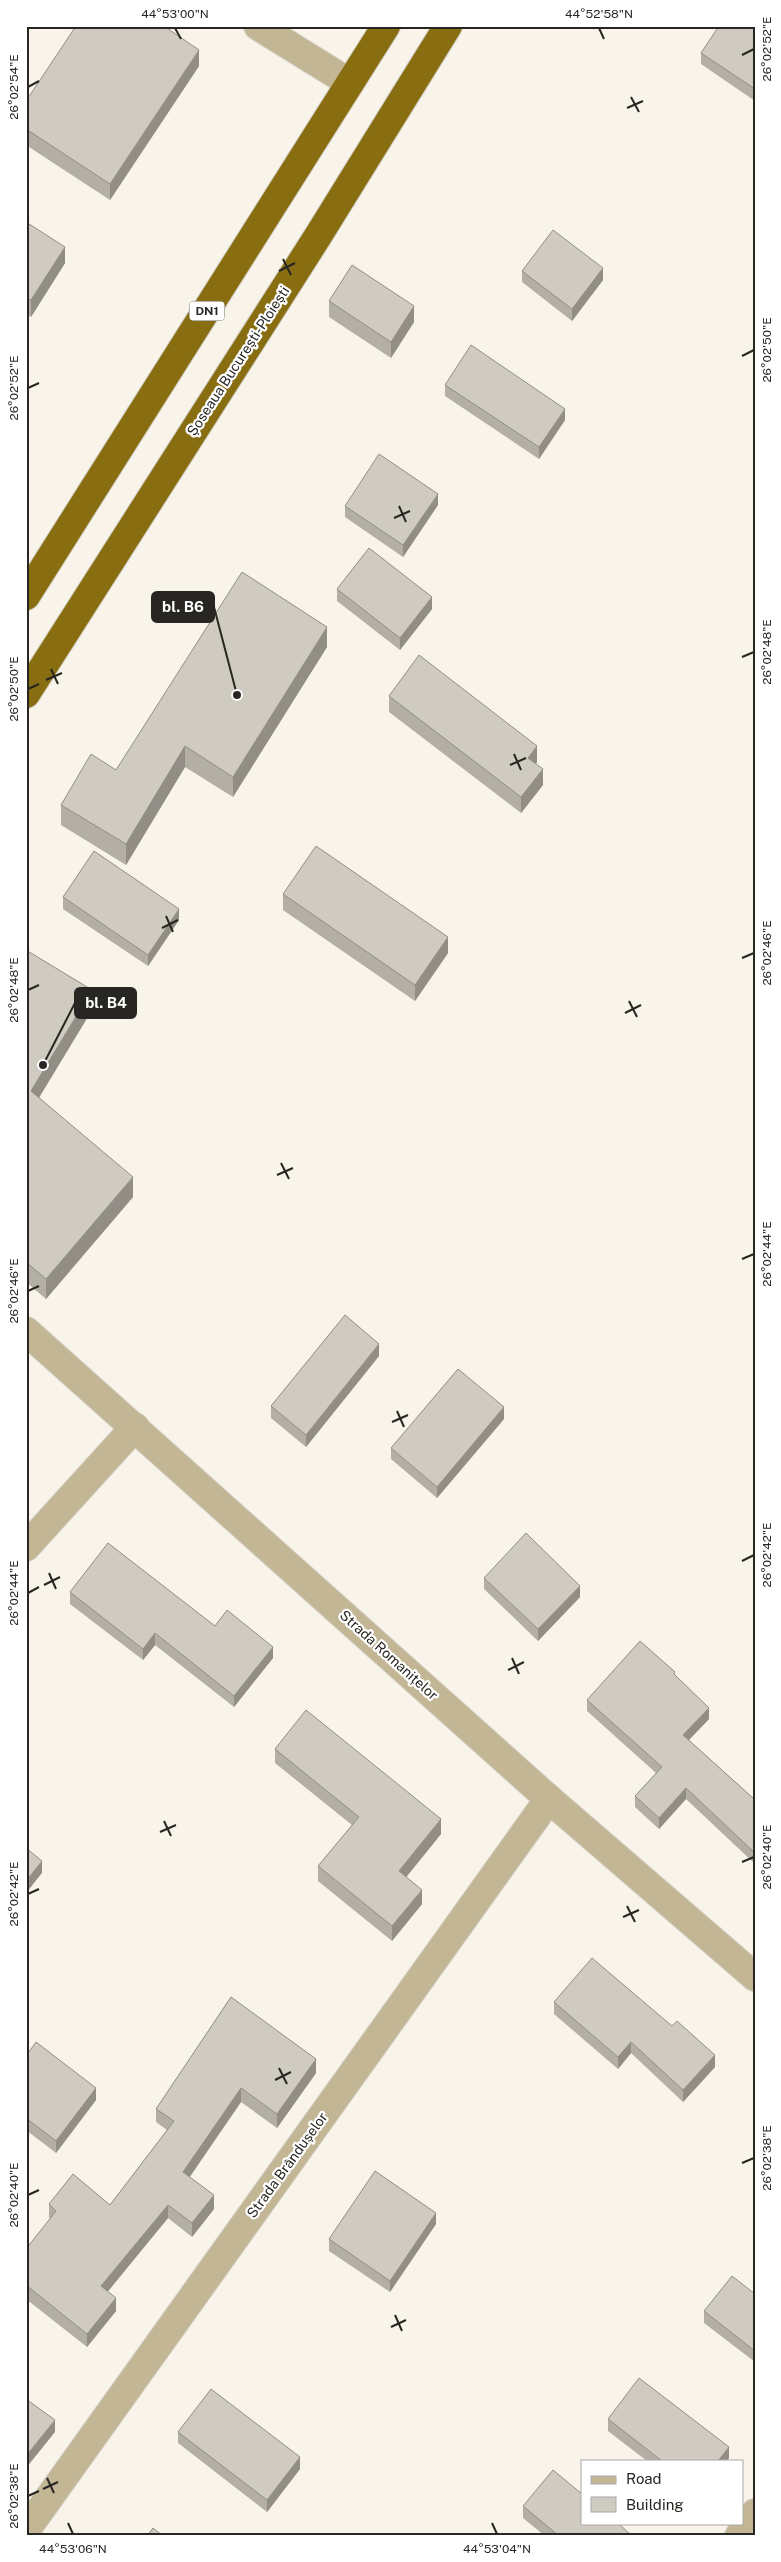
<svg xmlns="http://www.w3.org/2000/svg" width="781" height="2562" viewBox="0 0 781 2562" font-family="'Public Sans',sans-serif">
<style>
.lines{fill:none;stroke-linecap:round;stroke-linejoin:round}
.street-casing{stroke:#d3cfc5;stroke-width:30}
.highway-casing{stroke:#d3cfc5;stroke-width:30}
.street{stroke:#c3b695;stroke-width:28}
.highway{stroke:#896d11;stroke-width:28}
.wall{fill:#b3afa5}
.shaded-wall{fill:#928e86}
.building{fill:#d0cbc0;stroke:#928e86}
.ticks{fill:none;stroke:#282622;stroke-width:2}
.labels{text-anchor:middle;stroke-width:4.5;stroke-linejoin:round;paint-order:stroke}
.shield{fill:#fff;stroke:#686764;stroke-width:1}
.shield-label{font-size:12px;font-weight:bold;fill:#282622}
.street-label{font-size:14px;fill:#282622;stroke:#fff}
.leader{fill:none;stroke:#282622;stroke-width:2}
.callout-dot{fill:#282622;stroke:#fff;stroke-width:2}
.callout{fill:#282622;stroke:#282622;stroke-width:2}
.callout-label{font-size:15px;text-anchor:middle;font-weight:bold;fill:#fff}
.neatline{fill:none;stroke:#282622;stroke-width:2}
.ticks-label{font-size:12px;text-anchor:middle;fill:#282622}
</style>
<rect width="100%" height="100%" fill="#f9f4e9"/>
<g class="lines">
<!-- street casing -->
<g class="street-casing">
<g id="street">
<path d="M258,26L350,83"/>
<path d="M26,1331L549,1799L755,1977"/>
<path d="M26,1547L135,1427"/>
<path d="M26,2530L549,1799"/>
<path d="M739,2536L755,2513"/>
</g>
</g>
<!-- highway casing -->
<g class="highway-casing">
<g id="highway">
<path d="M26,596L386,26"/>
<path d="M26,694L318,236L448,26"/>
</g>
</g>
<!-- street -->
<use href="#street" class="street"/>
<!-- highway -->
<use href="#highway" class="highway"/>
</g>
<!-- wall -->
<g class="wall">
<path d="M755,26V101L701,64V53Z"/>
<path d="M199,66L110,200L26,145V101Z"/>
<path d="M26,222L65,263L31,317L26,313Z"/>
<path d="M522,271L603,280L572,321L522,282Z"/>
<path d="M329,301L414,322L391,358L329,317Z"/>
<path d="M445,385L565,420L539,459L445,396Z"/>
<path d="M438,505L403,557L345,517V506Z"/>
<path d="M337,589L432,609L400,650L337,601Z"/>
<path d="M327,647L233,797L185,767L126,865L61,825V805L116,770Z"/>
<path d="M389,696L537,762L536,764L543,785L521,813L389,712Z"/>
<path d="M283,894L448,953L415,1001L283,910Z"/>
<path d="M63,897L179,920L148,966L63,909Z"/>
<path d="M26,950L92,1010L39,1097L133,1197L46,1299L26,1282Z"/>
<path d="M379,1356L306,1447L271,1418V1406Z"/>
<path d="M504,1419L437,1498L391,1459V1448Z"/>
<path d="M484,1578L580,1597L538,1641L484,1589Z"/>
<path d="M70,1592L215,1626L273,1658L234,1707L155,1645L143,1660L70,1604Z"/>
<path d="M675,1676L709,1719L689,1740L753,1798L755,1796V1864L686,1799L659,1829L635,1807V1796L656,1773L587,1711V1700Z"/>
<path d="M275,1749L441,1834L406,1877L422,1904L392,1941L318,1881V1866L352,1825L275,1763Z"/>
<path d="M231,1997L316,2073L277,2128L241,2102L190,2177L214,2209L192,2237L168,2218L107,2291L116,2311L87,2347L26,2299V2249L50,2219L49,2218V2204L110,2205L167,2130L156,2122V2109Z"/>
<path d="M554,2002L715,2067L683,2102L631,2053L618,2069L554,2014Z"/>
<path d="M26,2056L96,2100L56,2153L26,2130Z"/>
<path d="M436,2224L390,2292L329,2251V2239Z"/>
<path d="M755,2294V2362L704,2323V2311Z"/>
<path d="M608,2419L729,2458L727,2461H647L608,2431Z"/>
<path d="M178,2432L300,2469L267,2512L178,2443Z"/>
<path d="M523,2506L632,2536H545L523,2518Z"/>
</g>
<!-- shaded-wall -->
<g class="shaded-wall">
<path d="M199,50V66L110,200V184Z"/>
<path d="M65,247V263L31,317V300Z"/>
<path d="M603,268V280L572,321V309Z"/>
<path d="M414,306V322L391,358V342Z"/>
<path d="M565,409V420L539,459V447Z"/>
<path d="M438,494V505L403,557V545Z"/>
<path d="M432,597V609L400,650V638Z"/>
<path d="M327,627V647L233,797V777Z"/>
<path d="M185,746V767L126,865V844Z"/>
<path d="M537,746V762L528,774V758Z"/>
<path d="M543,769V785L521,813V797Z"/>
<path d="M179,909V920L148,966V955Z"/>
<path d="M448,937V953L415,1001V985Z"/>
<path d="M92,990V1010L31,1111V1091Z"/>
<path d="M133,1177V1197L46,1299V1279Z"/>
<path d="M379,1344V1356L306,1447V1435Z"/>
<path d="M504,1407V1419L437,1498V1487Z"/>
<path d="M580,1586V1597L538,1641V1629Z"/>
<path d="M155,1633V1645L143,1660V1649Z"/>
<path d="M273,1647V1658L234,1707V1696Z"/>
<path d="M709,1708V1719L683,1746V1735Z"/>
<path d="M686,1788V1799L659,1829V1818Z"/>
<path d="M441,1819V1834L399,1886V1871Z"/>
<path d="M42,1861V1873L26,1893V1881Z"/>
<path d="M422,1890V1904L392,1941V1926Z"/>
<path d="M631,2042V2053L618,2069V2057Z"/>
<path d="M715,2055V2067L683,2102V2090Z"/>
<path d="M316,2059V2073L277,2128V2114Z"/>
<path d="M96,2088V2100L56,2153V2141Z"/>
<path d="M241,2088V2102L183,2186V2172Z"/>
<path d="M214,2195V2209L192,2237V2223Z"/>
<path d="M168,2205V2218L101,2300V2286Z"/>
<path d="M436,2213V2224L390,2292V2281Z"/>
<path d="M116,2298V2311L87,2347V2334Z"/>
<path d="M55,2420V2432L26,2468V2456Z"/>
<path d="M729,2447V2458L727,2461H718Z"/>
<path d="M300,2457V2469L267,2512V2500Z"/>
</g>
<!-- building -->
<g class="building">
<path d="M76,26H164L199,50L110,184L26,129V101Z"/>
<path d="M719,26H755V89L701,53Z"/>
<path d="M26,222L65,247L31,300L26,297Z"/>
<path d="M553,230L603,268L572,309L522,271Z"/>
<path d="M352,265L414,306L391,342L329,301Z"/>
<path d="M471,345L565,409L539,447L445,385Z"/>
<path d="M379,454L438,494L403,545L345,506Z"/>
<path d="M369,548L432,597L400,638L337,589Z"/>
<path d="M242,572L327,627L233,777L185,746L126,844L61,805L91,754L116,770Z"/>
<path d="M419,655L537,746L528,758L543,769L521,797L389,696Z"/>
<path d="M316,846L448,937L415,985L283,894Z"/>
<path d="M94,851L179,909L148,955L63,897Z"/>
<path d="M26,950L92,990L31,1091L133,1177L46,1279L26,1262V1170L28,1168L26,1167Z"/>
<path d="M345,1315L379,1344L306,1435L271,1406Z"/>
<path d="M458,1369L504,1407L437,1487L391,1448Z"/>
<path d="M526,1533L580,1586L538,1629L484,1578Z"/>
<path d="M108,1543L215,1626L227,1610L273,1647L234,1696L155,1633L143,1649L70,1592Z"/>
<path d="M640,1641L675,1672L674,1674L709,1708L683,1735L753,1798L755,1796V1853L686,1788L659,1818L635,1796L662,1767L587,1700Z"/>
<path d="M306,1710L441,1819L399,1871L422,1890L392,1926L318,1866L359,1817L275,1749Z"/>
<path d="M26,1848L42,1861L26,1881Z"/>
<path d="M592,1958L672,2026L677,2021L715,2055L683,2090L631,2042L618,2057L554,2002Z"/>
<path d="M231,1997L316,2059L277,2114L241,2088L183,2172L214,2195L192,2223L168,2205L101,2286L116,2298L87,2334L26,2285V2249L56,2211L49,2204L73,2174L110,2205L174,2121L156,2109Z"/>
<path d="M36,2042L96,2088L56,2141L26,2118V2056Z"/>
<path d="M375,2171L436,2213L390,2281L329,2239Z"/>
<path d="M732,2276L755,2294V2351L704,2311Z"/>
<path d="M639,2378L729,2447L718,2461H662L608,2419Z"/>
<path d="M211,2389L300,2457L267,2500L178,2432Z"/>
<path d="M26,2399L55,2420L26,2456Z"/>
<path d="M553,2470L582,2494V2523H618L632,2536H559L523,2506Z"/>
<path d="M153,2528L163,2536H147Z"/>
</g>
<!-- ticks -->
<path class="ticks" d="M175,28L181,39M599,28L604,39M742,55L754,49M28,87L39,81M631,97L639,112M627,108L643,101M283,259L291,275M279,271L295,263M742,356L754,350M28,388L39,383M399,506L406,522M394,518L410,511M742,657L754,652M51,669L58,684M46,680L62,673M28,689L39,684M514,754L521,770M510,765L526,758M166,916L173,932M162,928L178,920M742,958L754,953M28,990L39,985M629,1001L637,1017M625,1013L641,1005M281,1163L289,1179M277,1175L293,1168M742,1259L754,1254M28,1291L39,1286M397,1411L404,1427M392,1422L408,1415M742,1561L754,1555M49,1573L56,1589M44,1585L60,1577M28,1593L39,1587M512,1658L519,1674M508,1670L524,1662M164,1821L171,1836M160,1832L176,1825M742,1862L754,1857M28,1894L39,1889M627,1906L635,1922M623,1917L639,1910M279,2068L287,2084M275,2080L291,2072M742,2163L754,2158M28,2195L39,2190M395,2315L402,2331M391,2327L406,2320M47,2478L54,2493M43,2489L58,2482M28,2496L39,2491M68,2523L73,2534M492,2523L497,2534"/>
<g class="labels">
<!-- shield labels -->
<rect class="shield" x="189.5" y="301.5" width="35" height="19" rx="4"/>
<g class="shield-label">
<text x="207" y="315">DN1</text>
</g>
<!-- street labels -->
<g class="street-label">
<text transform="translate(238 361) rotate(-57)" y="5">Șoseaua București-Ploiești</text>
<text transform="translate(389 1655) rotate(42)" y="5">Strada Romanițelor</text>
<text transform="translate(287 2165) rotate(-54)" y="5">Strada Brândușelor</text>
</g>
</g>
<!-- callouts -->
<path class="leader" d="M237 695L214 607M43 1065L75 1003"/>
<g class="callout-dot">
<circle cx="237" cy="695" r="5"/>
<circle cx="43" cy="1065" r="5"/>
</g>
<g class="callout">
<rect x="152" y="592" width="62" height="30" rx="5"/>
<rect x="75" y="988" width="61" height="30" rx="5"/>
</g>
<g class="callout-label">
<text x="183" y="612">bl. B6</text>
<text x="106" y="1008">bl. B4</text>
</g>
<!-- border -->
<rect width="781" height="2562" fill="none" stroke="#ffffff" stroke-width="55"/>
<!-- legend -->
<rect x="581" y="2460" width="162" height="65" fill="#ffffff" stroke="#a9a8a7"/>
<rect x="591" y="2476" width="25" height="8" fill="#c3b695" stroke="#a9a8a7"/>
<text x="626" y="2484" font-size="15" fill="#282622">Road</text>
<rect x="591" y="2497" width="25" height="15" fill="#d0cbc0" stroke="#a9a8a7"/>
<text x="626" y="2510" font-size="15" fill="#282622">Building</text>
<rect x="28" y="28" width="726" height="2506" class="neatline"/>
<g class="ticks-label">
<text x="175" y="18">44°53'00"N</text>
<text x="599" y="18">44°52'58"N</text>
<text transform="translate(767 49) rotate(-90)" y="4">26°02'52"E</text>
<text transform="translate(14 87) rotate(-90)" y="4">26°02'54"E</text>
<text transform="translate(767 350) rotate(-90)" y="4">26°02'50"E</text>
<text transform="translate(14 388) rotate(-90)" y="4">26°02'52"E</text>
<text transform="translate(767 652) rotate(-90)" y="4">26°02'48"E</text>
<text transform="translate(14 689) rotate(-90)" y="4">26°02'50"E</text>
<text transform="translate(767 953) rotate(-90)" y="4">26°02'46"E</text>
<text transform="translate(14 990) rotate(-90)" y="4">26°02'48"E</text>
<text transform="translate(767 1254) rotate(-90)" y="4">26°02'44"E</text>
<text transform="translate(14 1291) rotate(-90)" y="4">26°02'46"E</text>
<text transform="translate(767 1555) rotate(-90)" y="4">26°02'42"E</text>
<text transform="translate(14 1593) rotate(-90)" y="4">26°02'44"E</text>
<text transform="translate(767 1857) rotate(-90)" y="4">26°02'40"E</text>
<text transform="translate(14 1894) rotate(-90)" y="4">26°02'42"E</text>
<text transform="translate(767 2158) rotate(-90)" y="4">26°02'38"E</text>
<text transform="translate(14 2195) rotate(-90)" y="4">26°02'40"E</text>
<text transform="translate(14 2496) rotate(-90)" y="4">26°02'38"E</text>
<text x="73" y="2553">44°53'06"N</text>
<text x="497" y="2553">44°53'04"N</text>
</g>
</svg>
